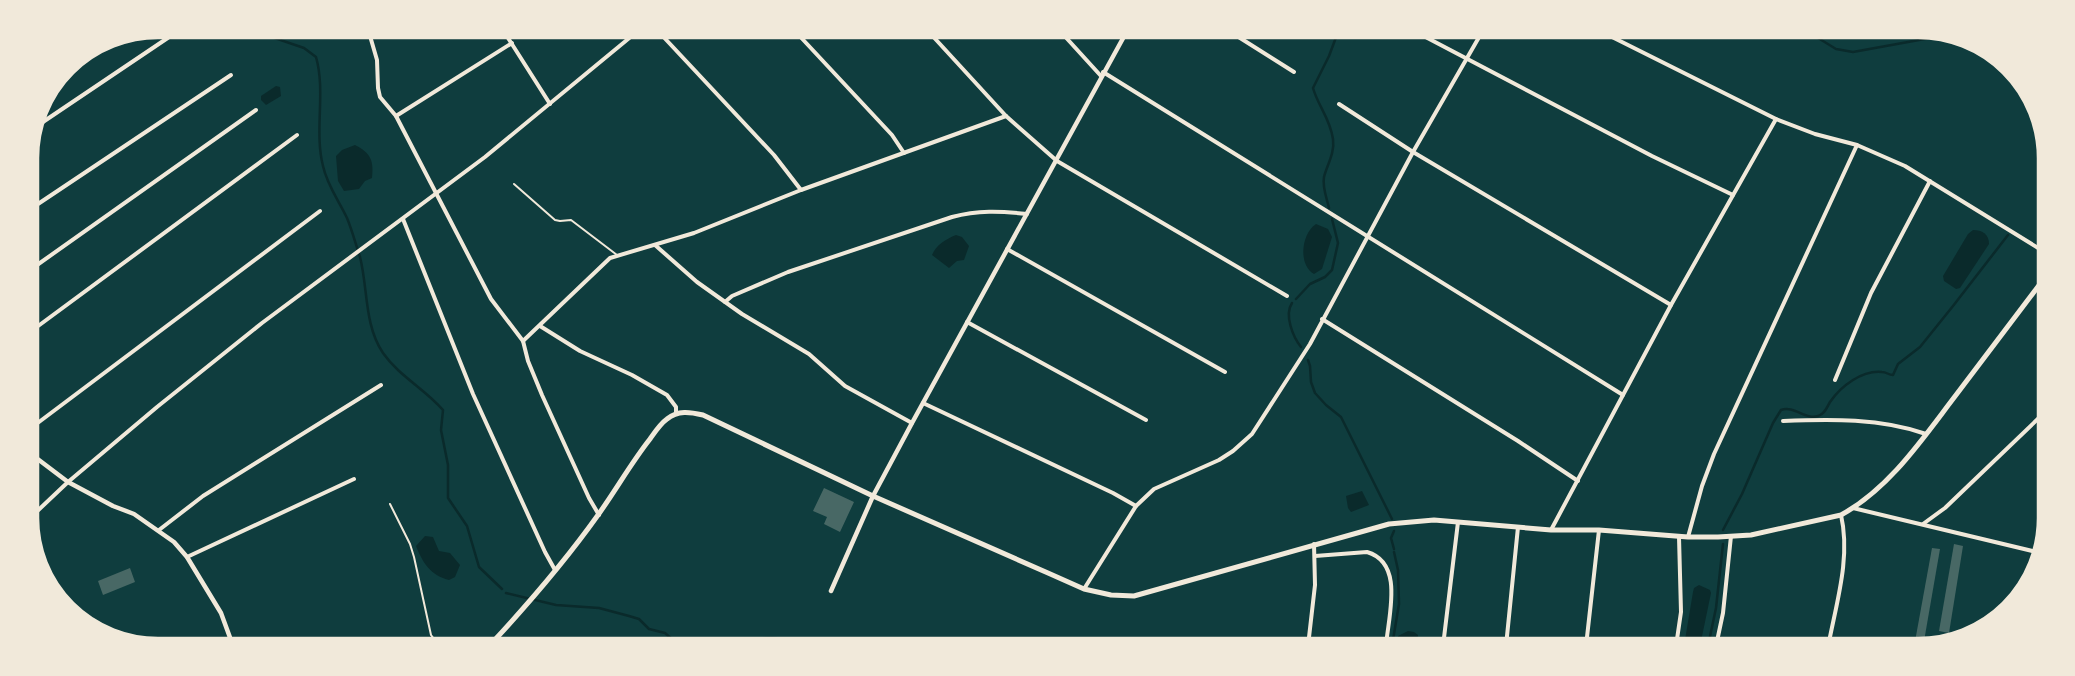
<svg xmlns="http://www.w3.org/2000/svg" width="2075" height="676" viewBox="0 0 2075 676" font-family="'Crimson Pro',serif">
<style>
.water{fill:#0a2a2b}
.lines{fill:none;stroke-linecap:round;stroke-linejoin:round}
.stream{stroke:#0a2a2b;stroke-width:2.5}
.building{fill:#486865}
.service{stroke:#f1e9da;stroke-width:2}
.minor{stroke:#f1e9da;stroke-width:4}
.tertiary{stroke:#f1e9da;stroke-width:4.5}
.secondary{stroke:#f1e9da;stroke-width:5}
.rim{fill:none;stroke:#f1e9da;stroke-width:2.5}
</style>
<rect width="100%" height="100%" fill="#0f3d3e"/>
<!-- water -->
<g class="water">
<path d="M276,86L280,87L281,96L266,105L261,100V96Z"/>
<path d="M355,145C371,153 374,161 372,178L365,181L359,189L344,191L338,181L336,156L342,150Z"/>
<path d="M1316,224L1328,229L1332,237L1322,269L1314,274C1298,265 1301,234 1316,224Z"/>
<path d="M1973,230C1982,230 1989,234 1989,244L1960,288L1956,289L1944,281L1943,276L1968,234Z"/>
<path d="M956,235L962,237L969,246L964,260L957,261L949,268L932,255C936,245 946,239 956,235Z"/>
<path d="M1362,491L1369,505L1351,512L1348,508L1346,496Z"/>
<path d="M425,536L433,537L439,551L450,553L460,565L455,577L449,580C430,575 423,563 416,546Z"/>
<path d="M1699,585L1710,590L1711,593L1700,646H1684L1693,592L1694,588Z"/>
<path d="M1408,631L1414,632L1418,635L1417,644L1398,646L1397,641L1398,636Z"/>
</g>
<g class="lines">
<!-- stream -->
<g class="stream">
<path d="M248,29L304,48L316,57C326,92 314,131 323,166C327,185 339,201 347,218C352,230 356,245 360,257C368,288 364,325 383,353C399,376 425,389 443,410L441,430L448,465V498L467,526L479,567L502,589"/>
<path d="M1810,33L1836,49L1853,52L1952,34"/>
<path d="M1329,208C1327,199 1322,187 1324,177C1327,165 1335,153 1333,139C1330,118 1318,106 1313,88L1329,56L1338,32"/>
<path d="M1296,299L1310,284L1325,277L1332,270L1338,243L1332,219"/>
<path d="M1292,303C1284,315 1293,337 1301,347"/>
<path d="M1308,360L1310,366L1311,382L1315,393L1326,405L1341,417L1392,519"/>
<path d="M1723,530L1742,494L1773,423L1781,410C1794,405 1805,420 1818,416C1825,414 1827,407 1830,402C1841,386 1862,370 1882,372C1887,372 1888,375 1893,375L1898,364L1920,347L1953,306L2008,235"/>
<path d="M1394,549L1391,538L1394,531"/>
<path d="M506,593L556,605L599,608L629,616L639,619L649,629L665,633L674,641L689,644"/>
<path d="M721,644C752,638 783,634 812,644"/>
<path d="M1392,646L1399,604L1398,570L1394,552"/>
<path d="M1708,646L1716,608L1723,544"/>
</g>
</g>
<!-- building -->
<g class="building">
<path d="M824,488L854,502L840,532L824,524L827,517L813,511Z"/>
<path d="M1954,544L1963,546L1949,633L1939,631Z"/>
<path d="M1932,548L1940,549L1923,647H1914Z"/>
<path d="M130,568L135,582L103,595L98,581Z"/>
</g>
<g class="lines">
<!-- service -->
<g class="service">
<path d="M514,184L555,220L560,221L571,220L617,255"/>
<path d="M390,504L410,544L414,557L431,635L438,644"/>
</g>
<!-- minor -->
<g class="minor">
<path d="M368,29L377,60L378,88L380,97L396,116L491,299L523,341L528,361L542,395L589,498L599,515"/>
<path d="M503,30L550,104"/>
<path d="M657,30L774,155L801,190"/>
<path d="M794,30L892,135L904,153"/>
<path d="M928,31L1006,116L1057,161L1287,296"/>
<path d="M1060,31L1101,76"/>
<path d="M1229,31L1294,72"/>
<path d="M1416,32L1652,156L1733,195"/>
<path d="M1602,32L1776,119L1815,134L1857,145L1905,166L2043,251"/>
<path d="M1103,72L1623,395"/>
<path d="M1339,104L1413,152L1671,305"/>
<path d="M396,116L512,43"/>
<path d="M34,128L181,29"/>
<path d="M29,210L231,75"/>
<path d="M403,219L473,394L545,552L555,570"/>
<path d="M655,245L697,282L742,314L809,354L845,386L912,423"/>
<path d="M1007,249L1225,372"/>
<path d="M30,270L256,110"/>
<path d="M725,302L732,296L788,272L952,217C978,210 1000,211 1027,214"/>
<path d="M1322,319L1518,441L1578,481"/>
<path d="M967,322L1146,420"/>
<path d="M540,326L580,351L632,375L667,395L676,407V414"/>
<path d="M30,332L297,135"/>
<path d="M523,341L610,258L694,233L801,190L1006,116"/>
<path d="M1835,380L1871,293L1930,181"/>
<path d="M923,403L1113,493L1136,506"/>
<path d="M1783,421C1830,419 1881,418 1926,434"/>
<path d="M31,428L320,211"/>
<path d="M1853,508L2041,553"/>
<path d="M31,517L68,482L157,407L262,323L485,157L639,30"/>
<path d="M1923,524L1945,508L2042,415"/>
<path d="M159,530L203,496L381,385"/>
<path d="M1551,530L1671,305L1776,119"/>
<path d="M1688,537L1702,486L1714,454L1857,145"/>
<path d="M1315,556L1367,552C1405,563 1388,617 1386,646"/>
<path d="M187,557L354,479"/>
<path d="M1084,589L1136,506L1154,489L1219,460L1233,451L1252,434L1310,344L1413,152L1482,32"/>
<path d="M1308,646L1315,585L1314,544"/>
<path d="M1443,646L1458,522"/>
<path d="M1506,646L1518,527"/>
<path d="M1586,646L1599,530"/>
<path d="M1676,646L1681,612L1679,537"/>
<path d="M1716,646L1723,613L1731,536"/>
<path d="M1828,647C1836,604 1851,558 1841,515"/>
</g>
<!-- tertiary -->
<g class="tertiary">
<path d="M31,454L68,482L113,506L134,514L174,542L187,557L221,613L232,643"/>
<path d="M831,591L873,496L912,423L1127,31"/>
</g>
<!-- secondary -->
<path class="secondary" d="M491,644C529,603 566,560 598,515C616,490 631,463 650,439C655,432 660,424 667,419C678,410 690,412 703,415L873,496L1048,573L1084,589L1111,595L1134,596L1389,524L1434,520L1551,530H1599L1688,537H1718L1751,535L1841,515C1890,488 1923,438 1956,395C1985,357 2014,318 2043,280"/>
</g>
<!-- crop -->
<path d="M0 0H2075V676H0ZM158 38H1918A120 120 0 0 1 2038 158V518A120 120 0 0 1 1918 638H158A120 120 0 0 1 38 518V158A120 120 0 0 1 158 38Z" fill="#f1e9da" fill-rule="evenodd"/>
<path class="rim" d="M158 38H1918A120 120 0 0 1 2038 158V518A120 120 0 0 1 1918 638H158A120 120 0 0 1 38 518V158A120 120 0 0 1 158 38Z"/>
</svg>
